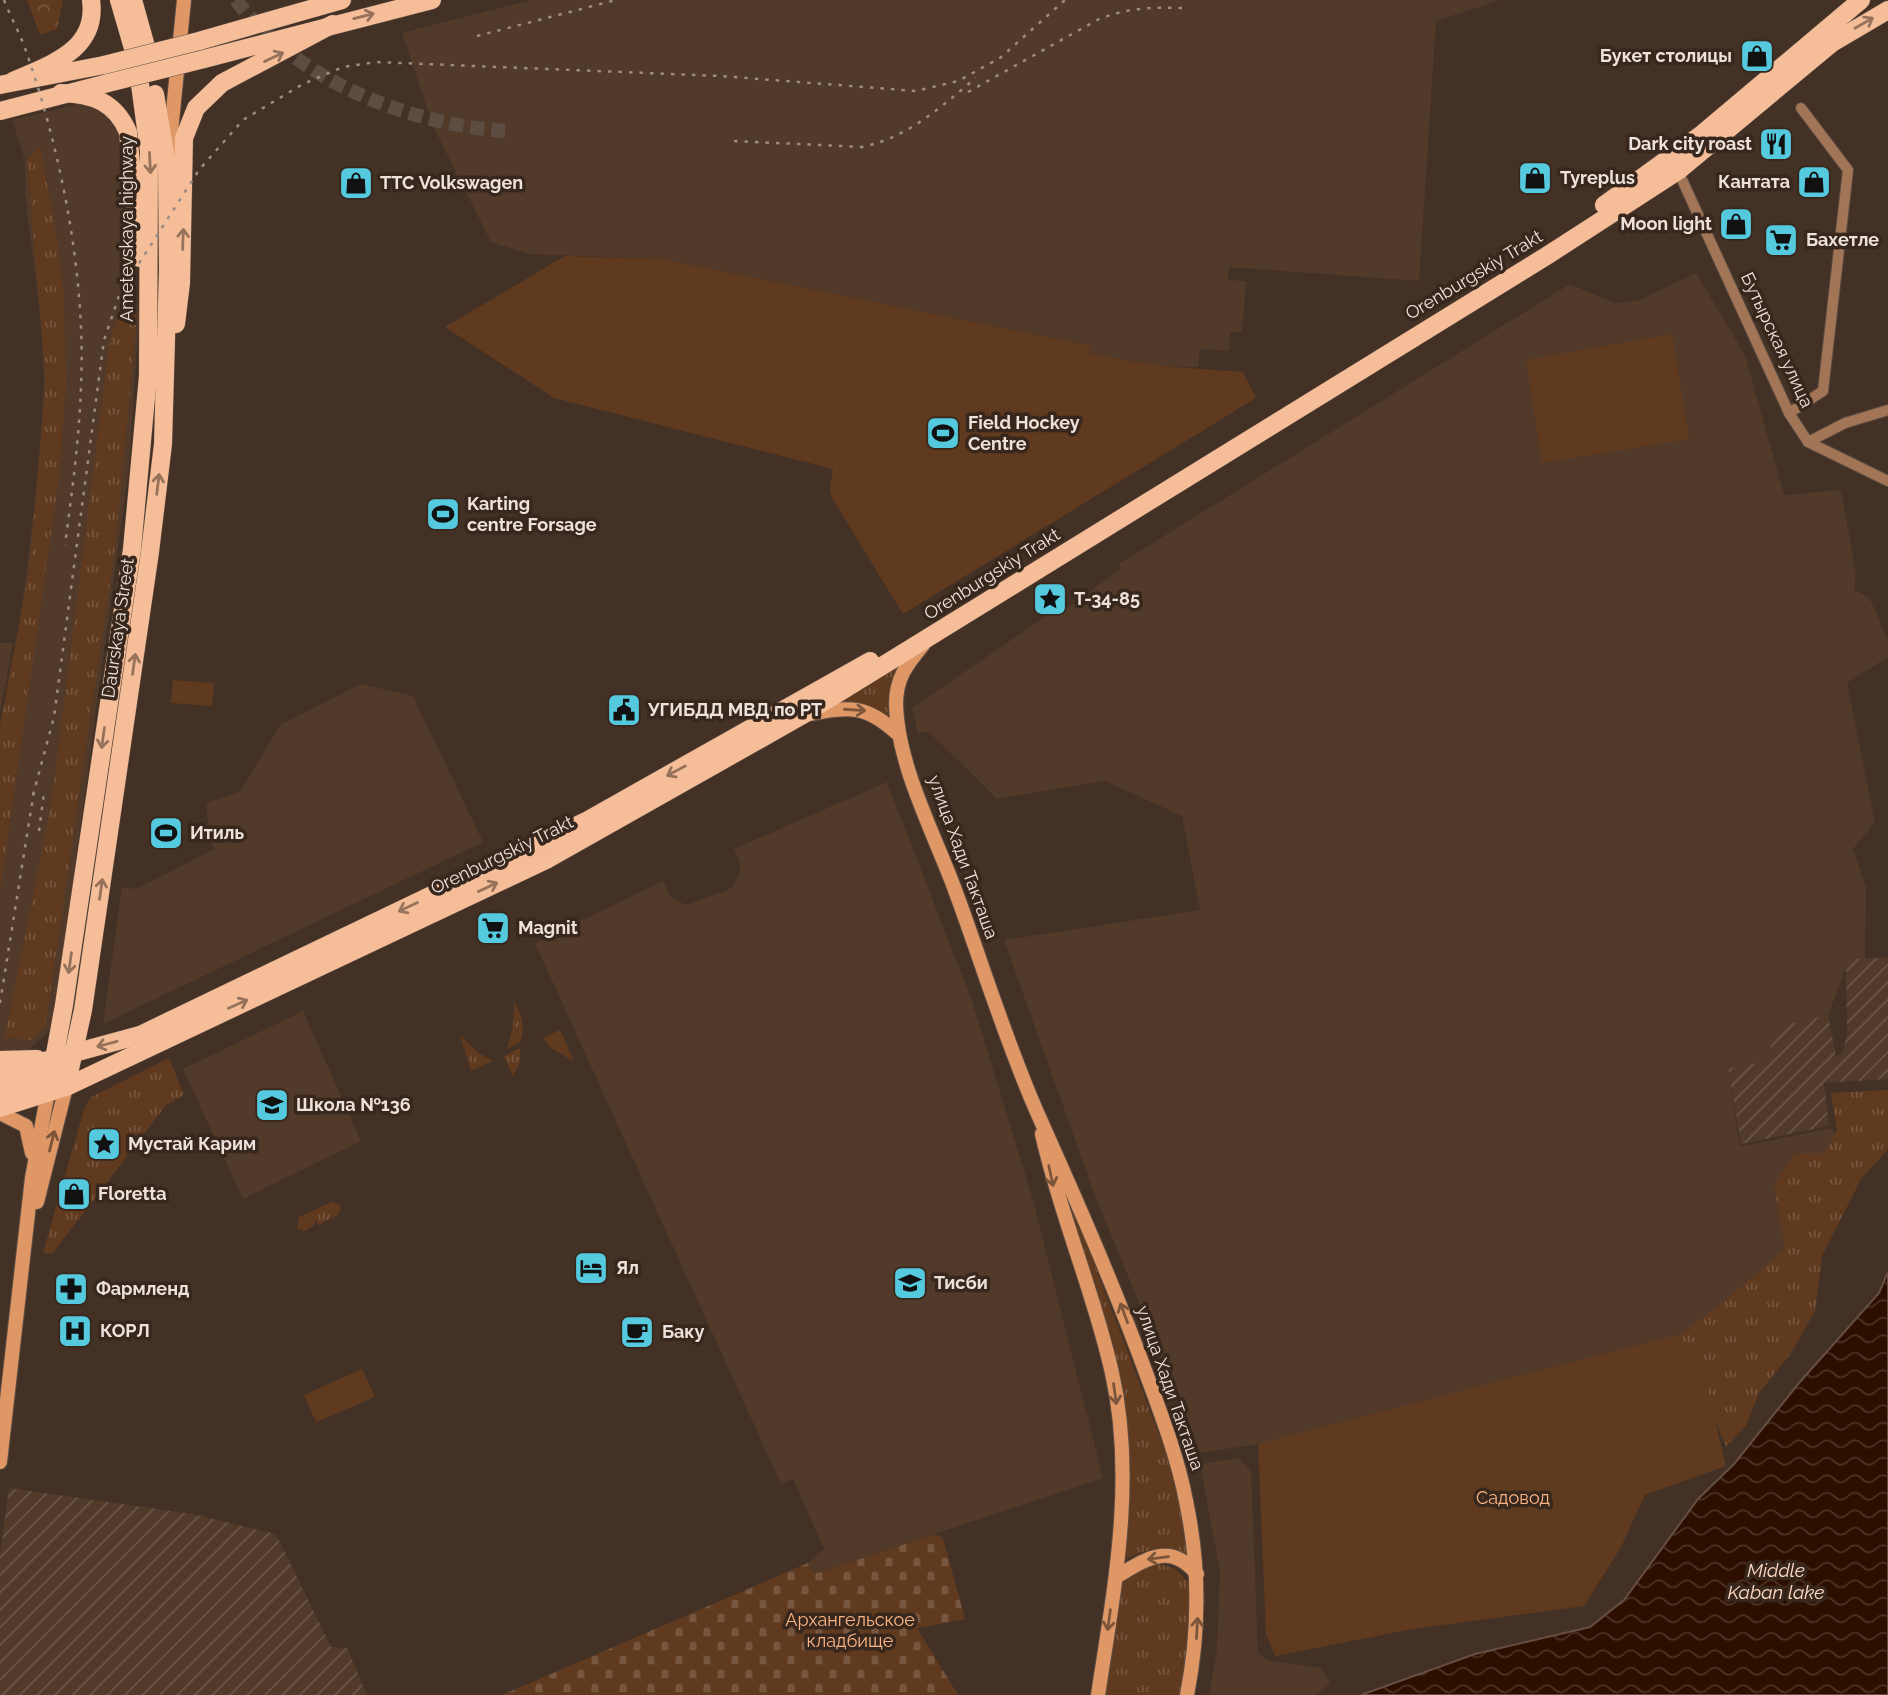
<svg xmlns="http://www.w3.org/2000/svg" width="1888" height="1695" viewBox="0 0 1888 1695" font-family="Raleway,sans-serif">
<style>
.built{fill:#513a2a}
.industrial{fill:url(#industrial-furrows)}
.grass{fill:url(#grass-tufts)}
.forest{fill:url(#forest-crowns)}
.cemetery{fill:url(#cemetery-stones)}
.garden{fill:#603a1f}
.water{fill:url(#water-waves);stroke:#674e42;stroke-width:2}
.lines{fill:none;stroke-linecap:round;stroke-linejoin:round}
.secondary-tunnel{stroke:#5c4c41;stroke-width:14;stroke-dasharray:14 7;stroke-linecap:butt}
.street-casing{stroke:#5e4d43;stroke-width:12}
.secondary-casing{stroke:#5e4d43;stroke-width:16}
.primary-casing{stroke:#5e4d43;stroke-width:19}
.street{stroke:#a27556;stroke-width:10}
.secondary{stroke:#df9766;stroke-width:14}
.primary{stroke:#f5bd98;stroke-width:18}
.rail{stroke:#9a8b83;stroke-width:2.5;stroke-dasharray:3.5 7;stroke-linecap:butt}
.primary-bridge-casing{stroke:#5e4d43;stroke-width:19;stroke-linecap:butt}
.primary-bridge{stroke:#f5bd98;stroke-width:18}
.oneway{stroke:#96725a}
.oneway2{stroke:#7b543a}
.labels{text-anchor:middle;stroke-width:7;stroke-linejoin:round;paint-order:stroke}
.poi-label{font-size:18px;font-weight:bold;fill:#ede2db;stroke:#38271c;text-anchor:start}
.street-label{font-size:18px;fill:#ede2db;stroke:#38271c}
.park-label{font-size:18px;fill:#fab484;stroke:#38271c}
.water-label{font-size:19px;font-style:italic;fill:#ffdac3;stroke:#38271c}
</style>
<defs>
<pattern id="industrial-furrows" width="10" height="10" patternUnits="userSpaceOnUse" patternTransform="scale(1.75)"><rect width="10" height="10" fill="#513a2a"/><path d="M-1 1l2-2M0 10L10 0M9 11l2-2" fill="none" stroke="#6a5648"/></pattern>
<pattern id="grass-tufts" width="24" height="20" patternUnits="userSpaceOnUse" patternTransform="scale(1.75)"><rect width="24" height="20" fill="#603a1f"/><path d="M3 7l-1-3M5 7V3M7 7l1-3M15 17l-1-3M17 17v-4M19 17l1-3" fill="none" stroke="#77563f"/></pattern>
<pattern id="forest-crowns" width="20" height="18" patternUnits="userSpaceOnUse" patternTransform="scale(1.75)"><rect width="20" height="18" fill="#603a1f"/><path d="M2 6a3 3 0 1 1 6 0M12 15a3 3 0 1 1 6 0" fill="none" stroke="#77563f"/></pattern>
<pattern id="cemetery-stones" width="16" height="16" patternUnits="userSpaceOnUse" patternTransform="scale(1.75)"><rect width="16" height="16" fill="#603a1f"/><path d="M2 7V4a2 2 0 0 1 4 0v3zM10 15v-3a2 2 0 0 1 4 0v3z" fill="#77563f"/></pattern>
<pattern id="water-waves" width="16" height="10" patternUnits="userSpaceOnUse" patternTransform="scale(1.75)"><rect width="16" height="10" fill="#2d0f00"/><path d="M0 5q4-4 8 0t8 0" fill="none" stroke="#4c3225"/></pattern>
</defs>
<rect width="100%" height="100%" fill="#433126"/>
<!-- built -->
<g class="built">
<path d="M531,0H1500L1436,21L1419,281L1229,267L1228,280L1246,281L1242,332H1230L1229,351L1200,349L1198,367L1161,366L1090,354L1091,346L663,259L528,254L491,242L433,126L402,33Z"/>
<path d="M79,104L103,112L122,137L127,220L139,318L129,466L54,1022L47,1033L27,1051L0,1055V760L27,569L39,464L44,382L40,313L25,194V160L12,120Z"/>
<path d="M1696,273L1745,355L1784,495L1841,490L1856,574L1854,590L1869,597L1888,640V657L1847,683L1875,822L1853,849L1866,887L1865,958L1846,968L1828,1015L1777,1027L1767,1061L1728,1068L1740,1147L1831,1128L1866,1166L1699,1353L1258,1444L1200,1453L1093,1190L1004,940L1200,910L1182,816L1105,781L997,799L929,732L918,733L912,708L1062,605L1069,607L1121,569L1119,564L1570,284L1614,303L1637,301Z"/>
<path d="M0,643H13L0,713Z"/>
<path d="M361,684L413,696L483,842L103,1024L122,887L136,889L215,849L210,841L206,803L240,792L280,725Z"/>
<path d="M887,782L972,1001L1034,1203L1103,1478L814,1574L808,1563L824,1549L793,1479L781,1484L535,943L663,881L672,899L687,905L730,889L739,876L740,862L734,849Z"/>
<path d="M303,1011L361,1141L243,1199L183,1069Z"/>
<path d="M1238,1458L1251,1471L1258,1653L1267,1660L1321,1668L1330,1682L1316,1695H1209L1217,1650L1220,1572L1200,1464Z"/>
</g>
<!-- industrial -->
<g class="industrial">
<path d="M1888,957V1079L1824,1083L1829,1126L1741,1144L1728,1068L1767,1061L1776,1027L1828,1015L1836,1057L1843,1051L1847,1034L1846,968L1856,959Z"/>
<path d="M9,1488L193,1514L276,1534L331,1647L347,1648L367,1695H0V1555Z"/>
</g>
<!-- grass -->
<g class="grass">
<path d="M40,146L57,239L64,297L66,384L59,477L0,891V726L29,571L46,381L27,161Z"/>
<path d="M122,306L137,317L115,548L49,1001L45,1027L31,1040L5,1037L51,805L110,340Z"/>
<path d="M900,663L890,686L896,728C871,704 865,702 830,707Z"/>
<path d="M514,1002C522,1014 526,1028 520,1042L507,1049L513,1027Z"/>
<path d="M560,1030L573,1059L571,1060L550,1047L543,1038Z"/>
<path d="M460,1035L477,1052L493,1061L471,1071Z"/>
<path d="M520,1048V1062L513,1076L504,1056Z"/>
<path d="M169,1058L184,1095L166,1105L52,1254L43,1253L84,1109L91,1097Z"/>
<path d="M1888,1090V1149L1861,1179L1822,1256L1815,1311L1792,1352L1759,1393L1746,1426L1726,1446L1694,1371L1659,1351L1727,1299L1785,1249L1774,1185L1794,1154L1824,1153L1837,1131L1831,1093Z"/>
<path d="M1046,1137L1166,1453L1180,1503L1189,1560C1174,1540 1142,1550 1124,1560C1144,1409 1092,1278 1046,1137Z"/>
<path d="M332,1202L341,1206L338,1215L318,1225L316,1219L314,1225L305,1231L297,1228L299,1217Z"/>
<path d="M1154,1562L1176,1569L1191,1586V1627L1180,1695H1104L1119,1587L1124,1577Z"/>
</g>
<!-- forest -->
<path class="forest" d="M27,0H63L57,29L40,35Z"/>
<!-- cemetery -->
<path class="cemetery" d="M935,1534L943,1538L965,1619L917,1628L958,1695H502L808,1563L814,1574Z"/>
<!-- garden -->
<g class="garden">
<path d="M565,256L663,259L1091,346L1090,354L1161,366L1243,372L1256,398L903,614L832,498L830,488L833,469L554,398L445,327Z"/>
<path d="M1672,334L1689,439L1542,463L1526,360Z"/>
<path d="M173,680L214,683L212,706L171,703Z"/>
<path d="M1676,1335L1699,1353L1726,1466L1645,1495L1620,1549L1584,1606L1413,1629L1275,1656L1266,1634L1258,1444Z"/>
<path d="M362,1369L375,1397L316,1422L304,1395Z"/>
</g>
<!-- water -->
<path class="water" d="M1888,1272V1695H1361L1475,1654L1590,1627L1624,1600L1698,1499L1734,1464L1799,1383L1879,1293Z"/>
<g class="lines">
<!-- secondary-tunnel -->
<path class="secondary-tunnel" d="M236,0C296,80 407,124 505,131"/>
<!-- street casing -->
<g class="street-casing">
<g id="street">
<path d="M1678,171L1789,413L1808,442L1888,481"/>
<path d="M1789,413L1823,391L1848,170L1801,108"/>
<path d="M1808,442L1845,423L1888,410"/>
</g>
</g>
<!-- secondary casing -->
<g class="secondary-casing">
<g id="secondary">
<path d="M169,152L184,0"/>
<path d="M923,645C907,664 896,678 896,704C897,764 934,833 955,890C982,963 1005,1039 1036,1110C1075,1197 1113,1283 1146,1373C1161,1414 1178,1458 1186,1501C1200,1567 1200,1629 1187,1695"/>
<path d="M809,714C851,706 867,705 899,735"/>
<path d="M0,1113L26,1126L32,1153"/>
<path d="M1042,1134C1060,1215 1094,1292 1112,1373C1136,1479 1114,1590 1098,1695"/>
<path d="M37,1202L66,1087"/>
<path d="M0,1462L32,1178L48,1092"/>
<path d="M1116,1577C1146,1559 1170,1541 1197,1574"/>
</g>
</g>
<!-- primary casing -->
<g class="primary-casing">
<g id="primary">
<path d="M133,0L145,43"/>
<path d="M199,41L342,0"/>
<path d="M204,59L432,0"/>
<path d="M13,81C51,64 98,50 91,0"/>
<path d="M0,85L104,65"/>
<path d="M61,93C93,94 115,102 128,132L140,258"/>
<path d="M0,111L108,83"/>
<path d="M1604,205L1702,134L1861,0"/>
<path d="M176,324L181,283L184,138L196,108L222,83L333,24"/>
<path d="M0,1060L37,1059"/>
<path d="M0,1073L140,1035L588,820L870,661"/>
<path d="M66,1087L83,1010L150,552L163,444L168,270L167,164L155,94"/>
<path d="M0,1091L59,1072"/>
<path d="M48,1092L64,1005L132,549L148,376L149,151L137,62L119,0"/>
<path d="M0,1108L66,1087L548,859L801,716L1548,255L1678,171L1832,43L1888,10"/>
</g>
</g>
<!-- street -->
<use href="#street" class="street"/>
<!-- secondary -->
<use href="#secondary" class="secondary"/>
<!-- primary -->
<use href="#primary" class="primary"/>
<!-- rail -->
<g class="rail">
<path d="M4,0C11,18 21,35 27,54C62,155 86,279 81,387C79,440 72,493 65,545"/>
<path d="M477,36L616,0"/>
<path d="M968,92L1099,19C1127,8 1152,7 1182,8"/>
<path d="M734,141L862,147C909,137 939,108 976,78"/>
<path d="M33,795L54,717L104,340L120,293L199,170L243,120L303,84L343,67L376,62L720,76L916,91L958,81L1000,58L1065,0"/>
<path d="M39,831L44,793"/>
<path d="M0,1003L35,785"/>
</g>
<!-- primary-bridge casing -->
<g class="primary-bridge-casing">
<g id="primary-bridge">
<path d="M104,65L199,41"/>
<path d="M108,83L204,59"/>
</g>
</g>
<!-- primary-bridge -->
<use href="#primary-bridge" class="primary-bridge"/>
</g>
<!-- one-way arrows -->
<defs><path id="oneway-shaft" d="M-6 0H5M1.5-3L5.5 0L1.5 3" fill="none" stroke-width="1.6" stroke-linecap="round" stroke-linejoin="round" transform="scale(1.75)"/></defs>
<g class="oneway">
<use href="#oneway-shaft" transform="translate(364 16) rotate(-14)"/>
<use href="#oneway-shaft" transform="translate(1864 23) rotate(-30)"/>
<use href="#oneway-shaft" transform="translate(274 57) rotate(-26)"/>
<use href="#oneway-shaft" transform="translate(150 163) rotate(87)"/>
<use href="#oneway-shaft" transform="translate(183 239) rotate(-88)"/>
<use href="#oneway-shaft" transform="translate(158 484) rotate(-83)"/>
<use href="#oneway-shaft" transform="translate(134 664) rotate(-82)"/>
<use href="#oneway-shaft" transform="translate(103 738) rotate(98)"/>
<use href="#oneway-shaft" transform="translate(676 771) rotate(152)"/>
<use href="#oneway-shaft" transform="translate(488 887) rotate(-25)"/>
<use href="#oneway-shaft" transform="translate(101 889) rotate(-82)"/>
<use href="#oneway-shaft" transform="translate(408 907) rotate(155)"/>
<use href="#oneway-shaft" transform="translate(70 963) rotate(98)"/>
<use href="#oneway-shaft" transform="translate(238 1004) rotate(-24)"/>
<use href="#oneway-shaft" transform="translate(107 1044) rotate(165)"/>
</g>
<g class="oneway2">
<use href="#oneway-shaft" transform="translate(855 710) rotate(4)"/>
<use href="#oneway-shaft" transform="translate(52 1141) rotate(-76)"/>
<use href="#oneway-shaft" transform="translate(1051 1176) rotate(78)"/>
<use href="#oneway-shaft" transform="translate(1124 1313) rotate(-110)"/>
<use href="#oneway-shaft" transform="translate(1115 1394) rotate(82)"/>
<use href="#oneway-shaft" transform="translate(1158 1558) rotate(173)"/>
<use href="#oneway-shaft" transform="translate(1109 1620) rotate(98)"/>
<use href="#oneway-shaft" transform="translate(1197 1628) rotate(-87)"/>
</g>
<!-- icons -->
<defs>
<g id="shop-square" transform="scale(1.75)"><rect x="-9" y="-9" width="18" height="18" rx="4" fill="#55cadf" stroke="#38271c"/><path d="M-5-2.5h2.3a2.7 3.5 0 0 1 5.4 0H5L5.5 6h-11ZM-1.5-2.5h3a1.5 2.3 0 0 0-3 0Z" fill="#111"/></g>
<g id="restaurant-square" transform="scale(1.75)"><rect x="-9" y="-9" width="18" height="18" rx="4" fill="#55cadf" stroke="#38271c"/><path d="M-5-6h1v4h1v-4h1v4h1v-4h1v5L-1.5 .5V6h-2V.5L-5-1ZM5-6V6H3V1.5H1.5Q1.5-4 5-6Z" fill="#111"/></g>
<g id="supermarket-square" transform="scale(1.75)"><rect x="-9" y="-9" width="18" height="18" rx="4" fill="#55cadf" stroke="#38271c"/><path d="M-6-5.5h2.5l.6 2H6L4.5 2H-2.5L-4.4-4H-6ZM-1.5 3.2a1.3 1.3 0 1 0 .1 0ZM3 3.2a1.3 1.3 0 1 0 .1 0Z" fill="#111"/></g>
<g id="stadium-square" transform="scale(1.75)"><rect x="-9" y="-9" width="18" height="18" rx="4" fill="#55cadf" stroke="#38271c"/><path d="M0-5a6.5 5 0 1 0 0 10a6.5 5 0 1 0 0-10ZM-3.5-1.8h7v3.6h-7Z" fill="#111"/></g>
<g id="sight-square" transform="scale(1.75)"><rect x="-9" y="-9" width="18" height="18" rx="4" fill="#55cadf" stroke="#38271c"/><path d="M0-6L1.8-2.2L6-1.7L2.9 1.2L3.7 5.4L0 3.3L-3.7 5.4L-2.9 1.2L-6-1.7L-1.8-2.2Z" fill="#111"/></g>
<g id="civic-square" transform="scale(1.75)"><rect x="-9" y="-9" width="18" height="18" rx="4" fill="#55cadf" stroke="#38271c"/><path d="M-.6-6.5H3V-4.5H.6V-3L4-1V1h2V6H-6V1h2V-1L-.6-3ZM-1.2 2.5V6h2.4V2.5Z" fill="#111"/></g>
<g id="school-square" transform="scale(1.75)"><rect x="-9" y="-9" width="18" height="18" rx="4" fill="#55cadf" stroke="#38271c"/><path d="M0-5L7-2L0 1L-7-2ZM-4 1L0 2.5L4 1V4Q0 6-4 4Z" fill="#111"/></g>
<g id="hotel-square" transform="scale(1.75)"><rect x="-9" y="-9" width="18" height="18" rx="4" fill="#55cadf" stroke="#38271c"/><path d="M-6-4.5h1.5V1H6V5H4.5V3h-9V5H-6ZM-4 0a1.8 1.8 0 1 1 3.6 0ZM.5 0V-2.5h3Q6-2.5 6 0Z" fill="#111"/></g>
<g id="university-square" transform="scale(1.75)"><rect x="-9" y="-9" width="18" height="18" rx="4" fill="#55cadf" stroke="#38271c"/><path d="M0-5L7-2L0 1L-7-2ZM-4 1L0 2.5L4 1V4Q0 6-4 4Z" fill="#111"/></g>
<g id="pharmacy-square" transform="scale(1.75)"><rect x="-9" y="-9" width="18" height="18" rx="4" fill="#55cadf" stroke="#38271c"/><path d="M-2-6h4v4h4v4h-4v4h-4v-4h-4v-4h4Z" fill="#111"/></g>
<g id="hospital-square" transform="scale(1.75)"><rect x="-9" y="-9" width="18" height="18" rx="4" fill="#55cadf" stroke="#38271c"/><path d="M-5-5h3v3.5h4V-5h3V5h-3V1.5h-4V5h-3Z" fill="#111"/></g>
<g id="cafe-square" transform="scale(1.75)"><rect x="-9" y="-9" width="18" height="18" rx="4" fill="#55cadf" stroke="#38271c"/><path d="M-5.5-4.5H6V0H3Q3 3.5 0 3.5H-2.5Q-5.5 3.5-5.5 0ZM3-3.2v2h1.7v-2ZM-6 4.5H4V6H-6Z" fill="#111"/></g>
</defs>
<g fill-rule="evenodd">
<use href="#shop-square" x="1757" y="56"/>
<use href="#restaurant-square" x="1776" y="144"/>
<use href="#shop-square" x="1535" y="178"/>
<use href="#shop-square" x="1814" y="182"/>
<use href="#shop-square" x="356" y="183"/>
<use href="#shop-square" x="1736" y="224"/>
<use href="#supermarket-square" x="1781" y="240"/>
<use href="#stadium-square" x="943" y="433"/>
<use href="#stadium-square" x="443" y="514"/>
<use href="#sight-square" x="1050" y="599"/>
<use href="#civic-square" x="624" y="710"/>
<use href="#stadium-square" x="166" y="833"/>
<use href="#supermarket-square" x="493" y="928"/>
<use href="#school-square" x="272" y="1105"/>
<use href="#sight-square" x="104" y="1144"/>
<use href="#shop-square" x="74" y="1194"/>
<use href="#hotel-square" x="591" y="1268"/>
<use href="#university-square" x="910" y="1283"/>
<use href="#pharmacy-square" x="71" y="1289"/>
<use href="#hospital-square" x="75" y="1331"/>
<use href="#cafe-square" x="637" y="1332"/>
</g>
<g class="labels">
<!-- poi labels -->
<g class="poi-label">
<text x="1732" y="62" text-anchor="end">Букет столицы</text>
<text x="1752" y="150" text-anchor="end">Dark city roast</text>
<text x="1560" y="184">Tyreplus</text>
<text x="1790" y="188" text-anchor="end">Кантата</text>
<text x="380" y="189">ТТС Volkswagen</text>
<text x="1712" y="230" text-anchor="end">Moon light</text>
<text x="1806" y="246">Бахетле</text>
<text x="968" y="429">Field Hockey<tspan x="968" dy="21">Centre</tspan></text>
<text x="467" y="510">Karting<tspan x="467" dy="21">centre Forsage</tspan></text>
<text x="1074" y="605">T-34-85</text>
<text x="648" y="716">УГИБДД МВД по РТ</text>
<text x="190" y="839">Итиль</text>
<text x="518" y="934">Magnit</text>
<text x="296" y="1111">Школа №136</text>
<text x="128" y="1150">Мустай Карим</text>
<text x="98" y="1200">Floretta</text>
<text x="616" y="1274">Ял</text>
<text x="934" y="1289">Тисби</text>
<text x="96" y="1295">Фармленд</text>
<text x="100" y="1337">КОРЛ</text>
<text x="662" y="1338">Баку</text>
</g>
<!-- street labels -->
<g class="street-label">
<text transform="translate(127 229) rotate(-90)" y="6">Ametevskaya highway</text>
<text transform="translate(1474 275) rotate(-31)" y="6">Orenburgskiy Trakt</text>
<text transform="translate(1777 340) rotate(65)" y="6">Бутырская улица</text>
<text transform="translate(992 574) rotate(-32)" y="6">Orenburgskiy Trakt</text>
<text transform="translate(118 628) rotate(-82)" y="6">Daurskaya Street</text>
<text transform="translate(502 855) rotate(-26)" y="6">Orenburgskiy Trakt</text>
<text transform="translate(963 857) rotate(70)" y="6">улица Хади Такташа</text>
<text transform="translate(1170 1388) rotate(71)" y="6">улица Хади Такташа</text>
</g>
<!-- park labels -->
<g class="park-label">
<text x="1513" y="1504">Садовод</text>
<text x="850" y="1626">Архангельское<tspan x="850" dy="21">кладбище</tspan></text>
</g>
<!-- water labels -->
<g class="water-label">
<text x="1776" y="1577">Middle<tspan x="1776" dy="22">Kaban lake</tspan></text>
</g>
</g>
</svg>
